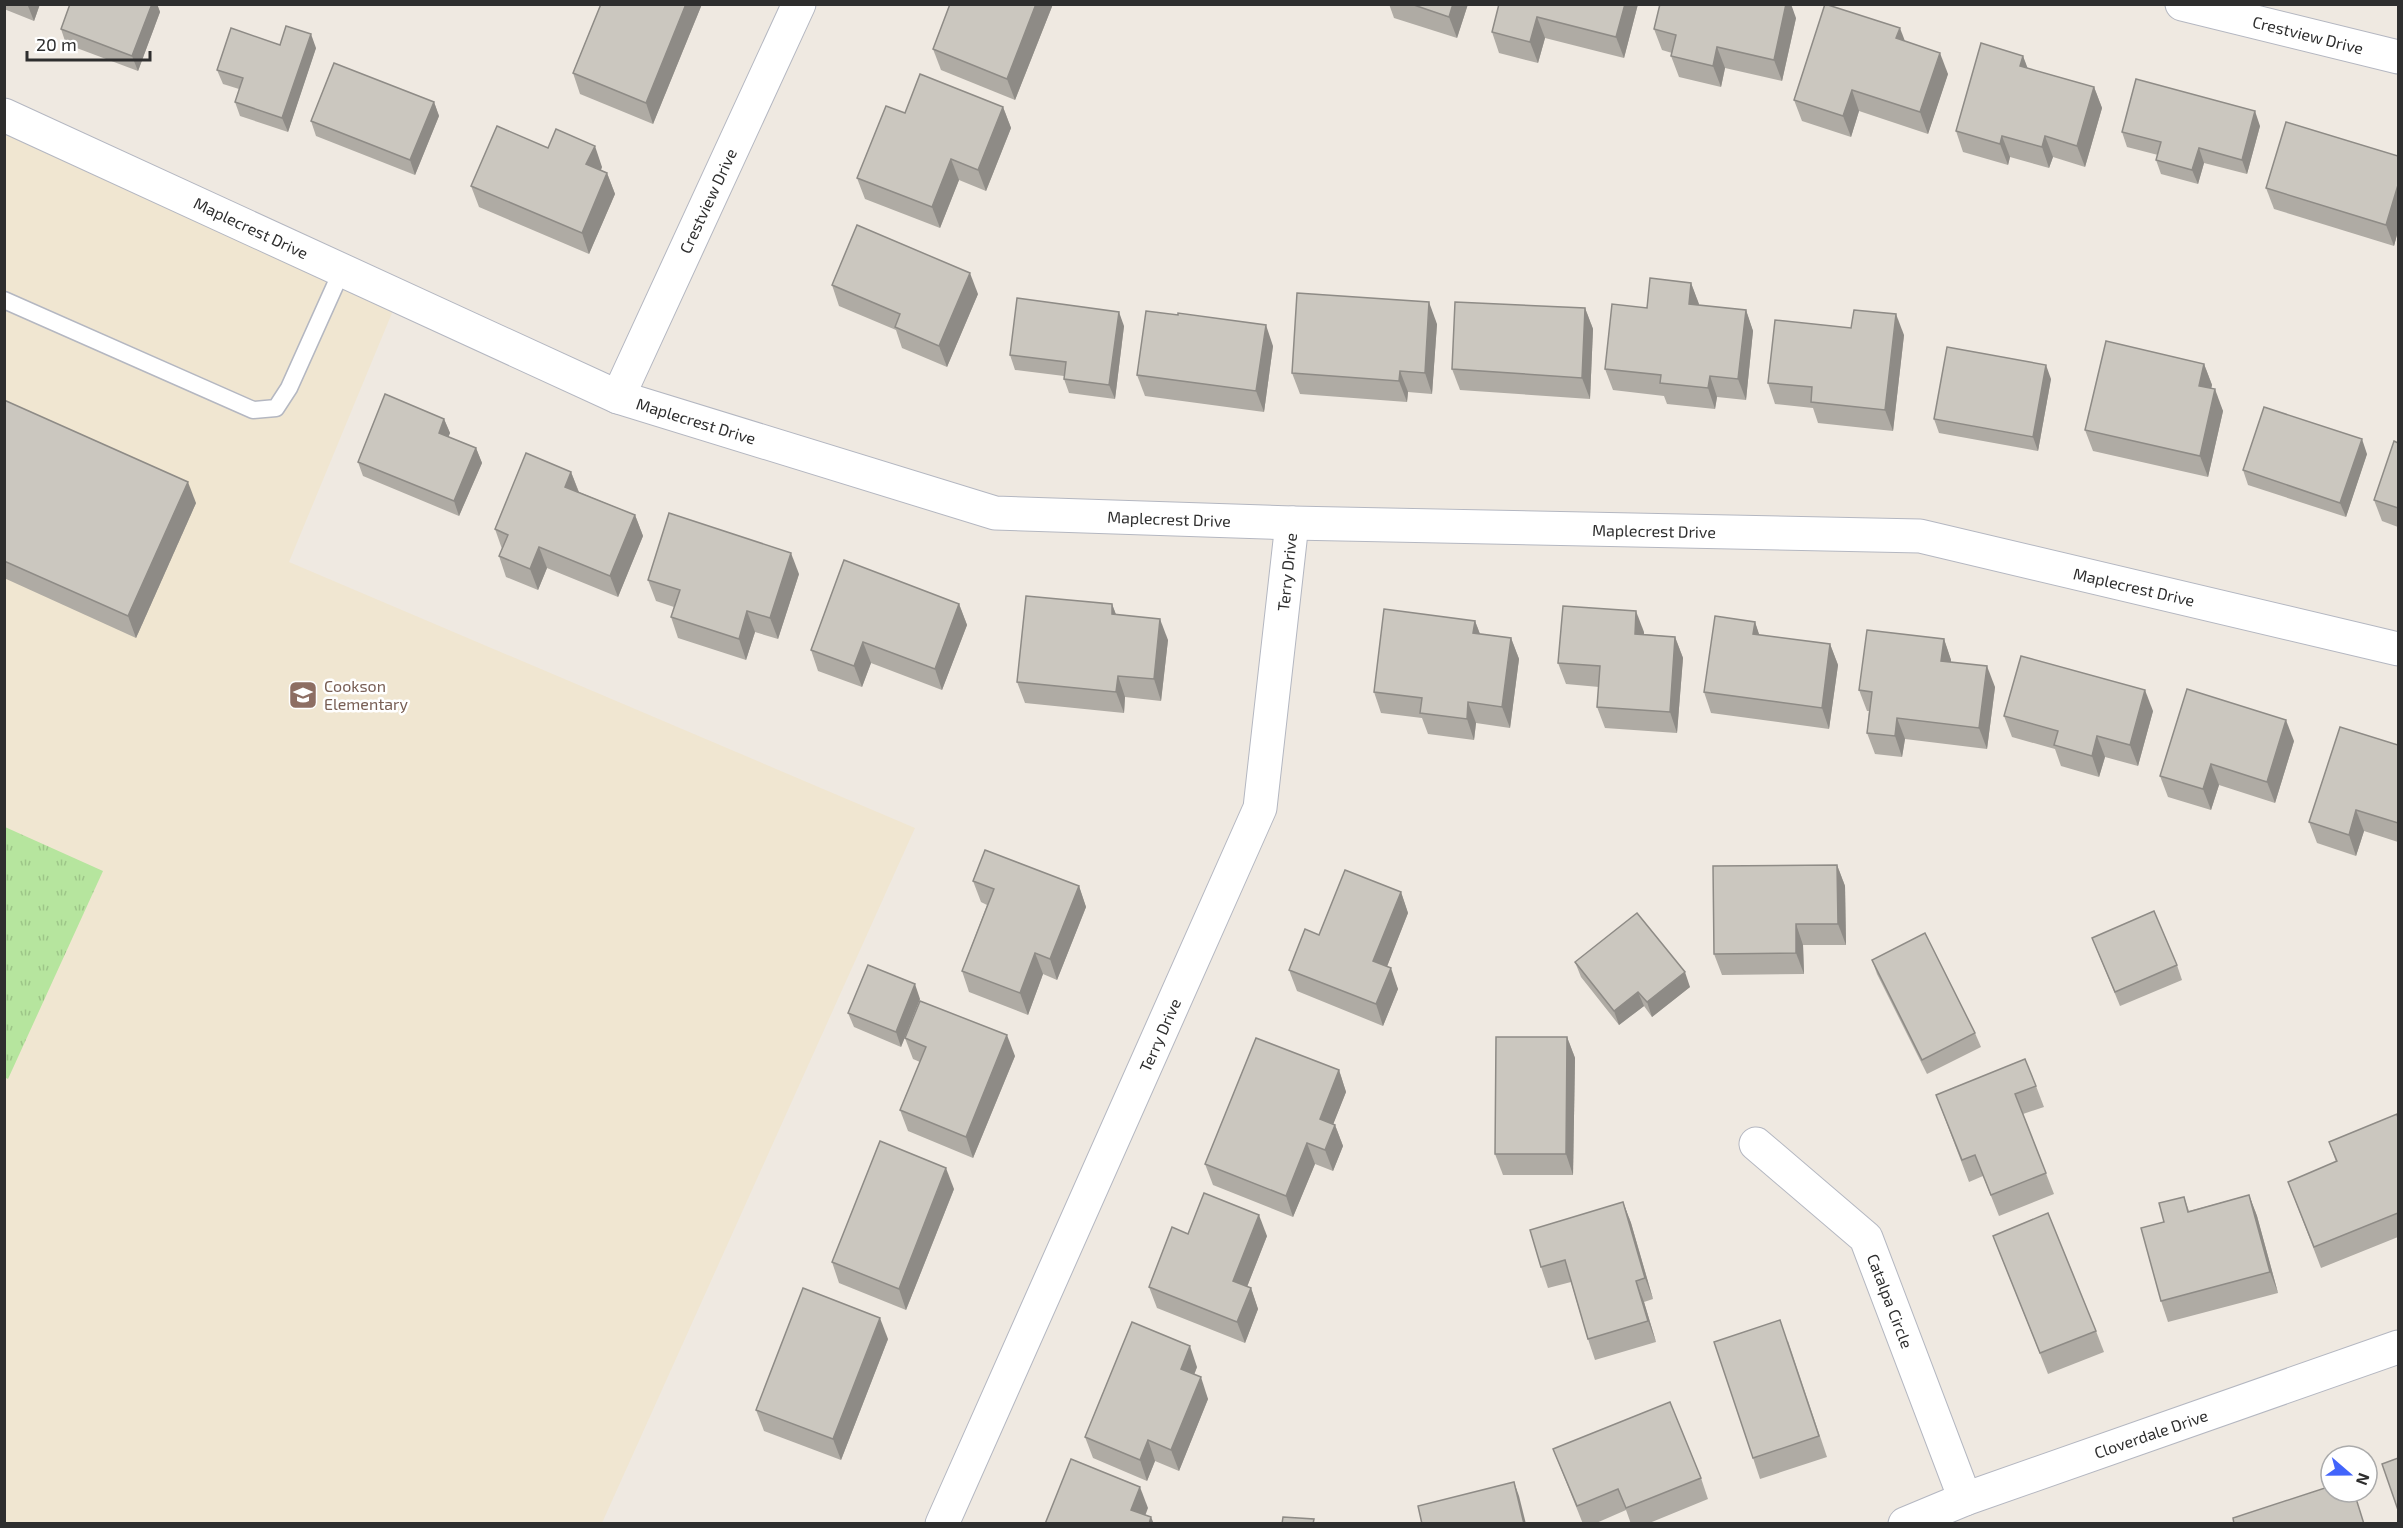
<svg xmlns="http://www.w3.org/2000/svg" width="2403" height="1528" viewBox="0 0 2403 1528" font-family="'Exo 2',sans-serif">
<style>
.education{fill:#f0e6d1}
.grass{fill:url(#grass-tufts)}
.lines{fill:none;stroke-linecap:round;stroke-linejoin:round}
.service-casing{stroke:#b4b7c1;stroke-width:19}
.minor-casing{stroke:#b4b7c1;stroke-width:35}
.service{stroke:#fff;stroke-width:16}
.minor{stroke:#fff;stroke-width:33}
.wall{fill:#afaba4}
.shaded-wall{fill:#8e8b86}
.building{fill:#cbc7bf;stroke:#8e8b86;stroke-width:1.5}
.labels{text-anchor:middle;stroke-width:5;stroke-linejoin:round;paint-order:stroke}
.street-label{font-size:16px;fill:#2e2e2e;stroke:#fff}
.education-label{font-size:16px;fill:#785e54;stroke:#fff;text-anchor:start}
</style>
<defs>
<pattern id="grass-tufts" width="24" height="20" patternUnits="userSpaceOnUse" patternTransform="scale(1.5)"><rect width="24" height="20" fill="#b6e59e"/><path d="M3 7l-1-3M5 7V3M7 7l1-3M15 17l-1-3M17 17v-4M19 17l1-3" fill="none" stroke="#9dc588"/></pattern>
</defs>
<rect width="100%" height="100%" fill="#efe9e1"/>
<!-- education -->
<path class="education" d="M5,115L399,296L289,562L915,828L602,1523L5,1524Z"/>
<!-- grass -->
<path class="grass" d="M5,827L103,871L8,1079L4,1077Z"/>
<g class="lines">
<!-- service casing -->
<g class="service-casing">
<path id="service" d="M4,300L253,410L276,408L289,388L342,270"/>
</g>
<!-- minor casing -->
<g class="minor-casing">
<g id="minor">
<path d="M2182,4L2398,57"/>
<path d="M4,115L618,397L995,513L1292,523L1920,536L2398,649"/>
<path d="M618,397L799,4"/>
<path d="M1756,1144L1866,1238L1965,1499"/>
<path d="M942,1524L1260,808L1292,523"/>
<path d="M1905,1524L1965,1499L2398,1347"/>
</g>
</g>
<!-- service -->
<use href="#service" class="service"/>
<!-- minor -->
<use href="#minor" class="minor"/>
</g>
<!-- wall -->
<g class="wall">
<path d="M4,4H40L34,21L4,9Z"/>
<path d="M70,4H157L160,12L138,71L66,44L61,29Z"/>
<path d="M601,4H702L653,124L580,94L573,73Z"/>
<path d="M950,4H1053L1015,100L941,70L933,49Z"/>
<path d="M1389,4H1468L1457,38L1394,18Z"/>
<path d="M1499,4H1638L1624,58L1545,38L1538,63L1499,53L1492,32Z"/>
<path d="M1796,18L1782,81L1725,68L1721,87L1679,77L1671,56L1672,53L1662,50L1654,29Z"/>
<path d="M1905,41L1948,74L1928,134L1859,111L1851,137L1802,121L1794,100Z"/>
<path d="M280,45L316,48L288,132L240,116L235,102L239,89L223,84L217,70Z"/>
<path d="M2023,56L2027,68L2094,87L2102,108L2085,167L2053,157L2049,168L2010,157L2008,165L1963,152L1956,131Z"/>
<path d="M434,102L439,116L415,175L316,136L311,121Z"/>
<path d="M1003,107L1011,128L986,191L959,180L940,228L865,199L857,178L905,113Z"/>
<path d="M2260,126L2247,174L2204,163L2198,184L2161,174L2156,160L2158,155L2127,147L2122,132Z"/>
<path d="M548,148L602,167L601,170L607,173L615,194L589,254L479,207L471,186Z"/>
<path d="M2398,156V231L2394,246L2274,209L2266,188Z"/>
<path d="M1691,283L1699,305L1746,310L1753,331L1746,400L1717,397L1715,409L1667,404L1664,396L1613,390L1605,369L1647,308Z"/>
<path d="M832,285L978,294L947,367L902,348L896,330L839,306Z"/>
<path d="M1585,308L1593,329L1590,399L1460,390L1452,369Z"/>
<path d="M1437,324L1432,394L1408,392L1407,402L1300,394L1292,373Z"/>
<path d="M1124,326L1115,399L1069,393L1064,379V376L1015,370L1010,355Z"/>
<path d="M1904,335L1893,431L1818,423L1813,408L1775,404L1768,383Z"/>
<path d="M1273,346L1264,412L1145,396L1137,375Z"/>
<path d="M2204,364L2212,385L2211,388L2223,411L2208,477L2093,451L2085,430Z"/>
<path d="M2051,379L2038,451L1939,433L1934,419Z"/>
<path d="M4,400L196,503L136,638L4,578Z"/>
<path d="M444,419L450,433L448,437L476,448L482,463L459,516L363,476L358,462Z"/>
<path d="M2398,443V527L2382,521L2374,500Z"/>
<path d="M2367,454L2346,517L2248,485L2243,470Z"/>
<path d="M571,472L579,492L635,515L643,536L618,597L547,568L538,590L506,577L499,556L502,549L495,529Z"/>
<path d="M799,574L778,639L755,632L746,660L678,638L671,617L674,607L656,601L648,580Z"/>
<path d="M959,604L967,625L942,690L871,663L862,687L818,671L811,650Z"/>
<path d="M1112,604L1116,615L1168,640L1161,701L1125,697L1124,713L1025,703L1017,682Z"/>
<path d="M1475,621L1480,634L1511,638L1519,659L1510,728L1476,723L1474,740L1428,734L1422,718L1381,713L1374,692Z"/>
<path d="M1755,622L1759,635L1830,644L1838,665L1829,729L1711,713L1704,692Z"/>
<path d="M1644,632V634L1675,637L1683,658L1677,733L1605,728L1597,707L1599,687L1566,684L1558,663Z"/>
<path d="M1944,639L1951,660V662L1995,687L1987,749L1905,739L1902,757L1875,754L1867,733L1869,711H1867L1859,690Z"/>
<path d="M2153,711L2138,766L2105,757L2099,777L2061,766L2055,749L2012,737L2004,716Z"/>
<path d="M2294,741L2275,803L2219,785L2211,810L2168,797L2160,776Z"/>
<path d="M2398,745V842L2364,831L2356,856L2317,843L2309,822Z"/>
<path d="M1837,865L1845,886L1846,945H1803L1804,974L1722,975L1714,954Z"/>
<path d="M973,881L1079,886L1086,907L1057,980L1043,974L1028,1015L969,992L962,971L987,905L981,902Z"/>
<path d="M1401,892L1408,913L1387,966L1398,989L1383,1026L1297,991L1289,970L1319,935Z"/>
<path d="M2092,938L2177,965L2182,980L2120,1006Z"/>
<path d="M1872,960L1975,1033L1981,1047L1927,1074L1877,974Z"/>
<path d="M1575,962L1690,987L1652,1017L1644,1006L1619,1025L1581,977Z"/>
<path d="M920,999L901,1047L854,1027L848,1013Z"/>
<path d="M1567,1037L1575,1058L1573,1175H1503L1495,1154Z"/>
<path d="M905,1038L1015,1056L973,1158L908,1131L900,1110L920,1062L913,1059Z"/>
<path d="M1339,1070L1346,1092L1333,1124L1335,1125L1343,1146L1333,1171L1315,1164L1293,1217L1213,1185L1205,1164Z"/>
<path d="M2036,1086L2044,1107L2023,1114L2054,1194L1999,1216L1983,1176L1969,1182L1936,1095Z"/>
<path d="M2398,1118V1237L2321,1268L2288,1182L2336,1162L2329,1142Z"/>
<path d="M954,1189L906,1310L839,1283L832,1262Z"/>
<path d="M2249,1195L2257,1216L2278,1293L2168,1322L2161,1301L2164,1222L2184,1197L2189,1211Z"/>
<path d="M1623,1202L1631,1223L1653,1299L1644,1302L1656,1342L1595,1360L1588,1339L1571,1282L1548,1288L1541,1267Z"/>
<path d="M1188,1234L1267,1236L1247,1287L1251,1288L1258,1309L1245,1343L1157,1308L1149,1287Z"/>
<path d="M1993,1236L2096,1331L2104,1352L2048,1374Z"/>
<path d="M888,1339L841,1460L764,1431L756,1410Z"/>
<path d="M1788,1341L1827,1457L1760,1479L1753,1458Z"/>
<path d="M1197,1367L1194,1375L1208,1399L1179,1471L1155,1461L1147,1481L1093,1458L1085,1437Z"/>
<path d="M1553,1449L1701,1478L1708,1499L1647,1524H1631L1626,1510L1594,1524H1583Z"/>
</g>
<!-- shaded-wall -->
<g class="shaded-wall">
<path d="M29,4H40L34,21L28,6Z"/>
<path d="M152,4H157L160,12L138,71L132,56Z"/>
<path d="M686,4H702L653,124L646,103Z"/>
<path d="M1036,4H1053L1015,100L1007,79Z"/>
<path d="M1453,4H1468L1457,38L1449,17Z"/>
<path d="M1625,4H1638L1624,58L1616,37Z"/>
<path d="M1786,4H1791L1796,18L1782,81L1774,60Z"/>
<path d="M1537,17L1545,38L1538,63L1530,42Z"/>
<path d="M1900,28L1908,49L1896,38Z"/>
<path d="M311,34L316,48L288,132L282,118Z"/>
<path d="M1717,47L1725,68L1721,87L1713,66Z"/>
<path d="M1940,53L1948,74L1928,134L1920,112Z"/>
<path d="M2023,56L2031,77L2020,66Z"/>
<path d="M2094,87L2102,108L2085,167L2077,146Z"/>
<path d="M1852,90L1859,111L1851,137L1843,116Z"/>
<path d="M434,102L439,116L415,175L410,160Z"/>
<path d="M1003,107L1011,128L986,191L978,170Z"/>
<path d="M2255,111L2260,126L2247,174L2242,160Z"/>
<path d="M2002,136L2010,157L2008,165L2000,144Z"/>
<path d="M2045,136L2053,157L2049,168L2042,147Z"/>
<path d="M595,146L602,167L594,185L586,164Z"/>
<path d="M2199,148L2204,163L2198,184L2192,170Z"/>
<path d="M951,159L959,180L940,228L932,207Z"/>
<path d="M607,173L615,194L589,254L582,233Z"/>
<path d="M2398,185V231L2394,246L2386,225Z"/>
<path d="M970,273L978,294L947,367L939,346Z"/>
<path d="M1691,283L1699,304L1696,325L1689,304Z"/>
<path d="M1429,302L1437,324L1432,394L1425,373Z"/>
<path d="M1585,308L1593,329L1590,399L1582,378Z"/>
<path d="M1746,310L1753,331L1746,400L1738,379Z"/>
<path d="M1119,312L1124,326L1115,399L1109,385Z"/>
<path d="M1896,314L1904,335L1893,431L1885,410Z"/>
<path d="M1266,325L1273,346L1264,412L1256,391Z"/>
<path d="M2204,364L2212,385L2207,407L2199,386Z"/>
<path d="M2046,365L2051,379L2038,451L2033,437Z"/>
<path d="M1400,371L1408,392L1407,402L1399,381Z"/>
<path d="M1710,376L1717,397L1715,409L1708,388Z"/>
<path d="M2215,389L2223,411L2208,477L2200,456Z"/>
<path d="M444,419L450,433L444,447L439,433Z"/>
<path d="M2362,439L2367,454L2346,517L2340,503Z"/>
<path d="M476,448L482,463L459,516L454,501Z"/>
<path d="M571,472L579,493L565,487Z"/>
<path d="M188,482L196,503L136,638L128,616Z"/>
<path d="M635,515L643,536L618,597L610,576Z"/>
<path d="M539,547L547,568L538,590L530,569Z"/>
<path d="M791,553L799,574L778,639L770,618Z"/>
<path d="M959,604L967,625L942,690L935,669Z"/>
<path d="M1112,604L1120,625L1112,614Z"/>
<path d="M747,611L755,632L746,660L739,639Z"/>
<path d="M1636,611L1644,632L1643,655L1635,634Z"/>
<path d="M1160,619L1168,640L1161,701L1154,679Z"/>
<path d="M1475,621L1483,642L1473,633Z"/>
<path d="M1755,622L1762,643L1753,634Z"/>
<path d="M1675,637L1683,658L1677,733L1670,712Z"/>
<path d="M1511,638L1519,659L1510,728L1502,707Z"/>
<path d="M1944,639L1951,660L1949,682L1941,661Z"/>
<path d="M863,642L871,663L862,687L854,666Z"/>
<path d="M1830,644L1838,665L1829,729L1822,708Z"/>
<path d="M1987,666L1995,687L1987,749L1979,728Z"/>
<path d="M1118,676L1125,697L1124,713L1116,692Z"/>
<path d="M2145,690L2153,711L2138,766L2130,745Z"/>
<path d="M1468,702L1476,723L1474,740L1467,719Z"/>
<path d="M1897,718L1905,739L1902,757L1895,736Z"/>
<path d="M2286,720L2294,741L2275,803L2267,782Z"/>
<path d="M2097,736L2105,757L2099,777L2092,756Z"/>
<path d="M2211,764L2219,785L2211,810L2203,789Z"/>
<path d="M2356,810L2364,831L2356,856L2349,835Z"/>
<path d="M1837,865L1845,886L1846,945L1838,924Z"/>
<path d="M1079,886L1086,907L1057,980L1050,959Z"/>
<path d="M1401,892L1408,913L1381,982L1373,961Z"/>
<path d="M1796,924L1803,945L1804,974L1796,953Z"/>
<path d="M1035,953L1043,974L1028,1015L1020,993Z"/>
<path d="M1391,968L1398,989L1383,1026L1376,1004Z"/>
<path d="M1685,972L1690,987L1652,1017L1647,1002Z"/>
<path d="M915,984L920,999L901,1047L896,1032Z"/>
<path d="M1638,992L1644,1006L1619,1025L1614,1011Z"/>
<path d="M1007,1035L1015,1056L973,1158L966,1137Z"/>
<path d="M1567,1037L1575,1058L1573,1175L1566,1154Z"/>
<path d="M1339,1070L1346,1092L1327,1140L1320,1119Z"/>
<path d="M1335,1125L1343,1146L1333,1171L1325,1150Z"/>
<path d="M1307,1143L1315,1164L1293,1217L1286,1196Z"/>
<path d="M946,1168L954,1189L906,1310L899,1289Z"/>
<path d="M2249,1195L2257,1216L2278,1293L2270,1272Z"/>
<path d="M1623,1202L1631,1223L1653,1299L1645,1278Z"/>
<path d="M1259,1215L1267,1236L1241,1302L1233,1281Z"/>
<path d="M1636,1281L1644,1302L1656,1342L1648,1321Z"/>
<path d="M1251,1288L1258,1309L1245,1343L1237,1322Z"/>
<path d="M880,1318L888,1339L841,1460L833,1439Z"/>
<path d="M1190,1346L1197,1367L1188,1390L1181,1369Z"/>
<path d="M1201,1377L1208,1399L1179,1471L1171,1450Z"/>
<path d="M1148,1440L1155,1461L1147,1481L1140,1460Z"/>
<path d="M1514,1482L1519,1496L1526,1524H1524Z"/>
<path d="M1140,1487L1148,1508L1142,1524L1131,1510Z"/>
<path d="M1151,1517L1154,1524H1149Z"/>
</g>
<!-- building -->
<g class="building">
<path d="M70,4H152L132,56L61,29Z"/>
<path d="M601,4H686L646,103L573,73Z"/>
<path d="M950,4H1036L1007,79L933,49Z"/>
<path d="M1411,4H1453L1449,17Z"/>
<path d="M1499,4H1625L1616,37L1537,17L1530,42L1492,32Z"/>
<path d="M1660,4H1786L1774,60L1717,47L1713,66L1671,56L1676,35L1654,29Z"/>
<path d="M1825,4L1900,28L1896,38L1940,53L1920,112L1852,90L1843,116L1794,100Z"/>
<path d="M286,26L311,34L282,118L235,102L243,78L217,70L231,28L280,45Z"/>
<path d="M1981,43L2023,56L2020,66L2094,87L2077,146L2045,136L2042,147L2002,136L2000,144L1956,131Z"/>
<path d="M334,63L434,102L410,160L311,121Z"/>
<path d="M920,74L1003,107L978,170L951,159L932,207L857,178L886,106L905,113Z"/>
<path d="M2136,79L2255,111L2242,160L2199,148L2192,170L2156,160L2161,142L2122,132Z"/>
<path d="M2286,122L2398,156V185L2386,225L2266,188Z"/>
<path d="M497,126L548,148L556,129L595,146L586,164L607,173L582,233L471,186Z"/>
<path d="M857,225L970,273L939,346L895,327L900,314L832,285Z"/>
<path d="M1650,278L1691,283L1689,304L1746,310L1738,379L1710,376L1708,388L1660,383L1661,375L1605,369L1612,304L1647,308Z"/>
<path d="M1297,293L1429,302L1425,373L1400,371L1399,381L1292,373Z"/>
<path d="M1017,298L1119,312L1109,385L1064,379L1066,362L1010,355Z"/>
<path d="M1455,302L1585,308L1582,378L1452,369Z"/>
<path d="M1854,310L1896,314L1885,410L1811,402L1812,387L1768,383L1775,320L1851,328Z"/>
<path d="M1146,311L1178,315V313L1266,325L1256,391L1137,375Z"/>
<path d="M2106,341L2204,364L2199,386L2215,389L2200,456L2085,430Z"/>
<path d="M1947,347L2046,365L2033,437L1934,419Z"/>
<path d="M385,394L444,419L439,433L476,448L454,501L358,462Z"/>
<path d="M4,400L188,482L128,616L4,561Z"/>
<path d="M2264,407L2362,439L2340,503L2243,470Z"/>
<path d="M2394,441L2398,443V508L2374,500Z"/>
<path d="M526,453L571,472L565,487L635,515L610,576L539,547L530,569L499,556L508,535L495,529Z"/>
<path d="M669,513L791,553L770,618L747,611L739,639L671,617L680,590L648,580Z"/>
<path d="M844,560L959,604L935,669L863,642L854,666L811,650Z"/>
<path d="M1026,596L1112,604V614L1160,619L1154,679L1118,676L1116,692L1017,682Z"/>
<path d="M1563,606L1636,611L1635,634L1675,637L1670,712L1597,707L1600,666L1558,663Z"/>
<path d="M1384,609L1475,621L1473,633L1511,638L1502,707L1468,702L1467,719L1420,713L1422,698L1374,692Z"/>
<path d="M1715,616L1755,622L1753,634L1830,644L1822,708L1704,692Z"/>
<path d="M1867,630L1944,639L1941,661L1987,666L1979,728L1897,718L1895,736L1867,733L1872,692L1859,690Z"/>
<path d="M2021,656L2145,690L2130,745L2097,736L2092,756L2054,745L2058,731L2004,716Z"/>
<path d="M2187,689L2286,720L2267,782L2211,764L2203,789L2160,776Z"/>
<path d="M2340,727L2398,745V823L2356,810L2349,835L2309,822Z"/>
<path d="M985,850L1079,886L1050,959L1035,953L1020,993L962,971L994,889L973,881Z"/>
<path d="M1837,865L1838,924H1796V953L1714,954L1713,866Z"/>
<path d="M1345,870L1401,892L1373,961L1391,968L1376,1004L1289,970L1305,929L1319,935Z"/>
<path d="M2154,911L2177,965L2115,992L2092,938Z"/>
<path d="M1637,913L1685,972L1647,1002L1638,992L1614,1011L1575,962Z"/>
<path d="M1925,933L1975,1033L1922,1060L1872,960Z"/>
<path d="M868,965L915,984L896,1032L848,1013Z"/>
<path d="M920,1001L1007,1035L966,1137L900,1110L926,1047L905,1038Z"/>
<path d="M1496,1037H1567L1566,1154H1495Z"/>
<path d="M1256,1038L1339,1070L1320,1119L1335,1125L1325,1150L1307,1143L1286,1196L1205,1164Z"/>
<path d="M2025,1059L2036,1086L2015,1094L2046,1173L1991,1195L1975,1155L1962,1160L1936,1095Z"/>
<path d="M2397,1114L2398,1118V1213L2314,1247L2288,1182L2337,1161L2329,1142Z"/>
<path d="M880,1141L946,1168L899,1289L832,1262Z"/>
<path d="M1204,1193L1259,1215L1233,1281L1251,1288L1237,1322L1149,1287L1172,1227L1188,1234Z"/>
<path d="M2249,1195L2270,1272L2161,1301L2141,1228L2164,1222L2159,1203L2184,1197L2188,1212Z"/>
<path d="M1623,1202L1645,1278L1636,1281L1648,1321L1588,1339L1565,1260L1541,1267L1530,1230Z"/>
<path d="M2048,1213L2096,1331L2040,1353L1993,1236Z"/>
<path d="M803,1288L880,1318L833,1439L756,1410Z"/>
<path d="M1780,1320L1819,1436L1753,1458L1714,1342Z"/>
<path d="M1132,1322L1190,1346L1181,1369L1201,1377L1171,1450L1148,1440L1140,1460L1085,1437Z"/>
<path d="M1670,1402L1701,1478L1626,1508L1618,1489L1577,1506L1553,1449Z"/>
<path d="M2398,1458V1510L2382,1464Z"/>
<path d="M1071,1459L1140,1487L1131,1510L1151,1517L1149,1524H1045Z"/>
<path d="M1514,1482L1524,1524H1422L1418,1506Z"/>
<path d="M2331,1486V1492H2354L2364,1524H2234L2233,1518Z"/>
<path d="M1283,1517L1314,1519L1313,1524H1282Z"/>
</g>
<!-- icons -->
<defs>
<g id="school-square" transform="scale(1.5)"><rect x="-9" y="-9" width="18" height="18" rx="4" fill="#8d6e63" stroke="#fff"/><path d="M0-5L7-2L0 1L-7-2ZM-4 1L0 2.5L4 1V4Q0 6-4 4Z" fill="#fff"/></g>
</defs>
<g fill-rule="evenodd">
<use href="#school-square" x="303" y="695"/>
</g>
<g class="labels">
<!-- street labels -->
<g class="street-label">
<text transform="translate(2308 35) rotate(14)" y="6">Crestview Drive</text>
<text transform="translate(708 201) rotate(-65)" y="6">Crestview Drive</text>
<text transform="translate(251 228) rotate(25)" y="6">Maplecrest Drive</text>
<text transform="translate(696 421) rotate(17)" y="6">Maplecrest Drive</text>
<text transform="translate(1169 519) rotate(2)" y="6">Maplecrest Drive</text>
<text transform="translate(1654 531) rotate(1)" y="6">Maplecrest Drive</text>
<text transform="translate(1287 572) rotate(-84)" y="6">Terry Drive</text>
<text transform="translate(2134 587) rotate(13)" y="6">Maplecrest Drive</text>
<text transform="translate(1160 1035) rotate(-66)" y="6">Terry Drive</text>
<text transform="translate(1890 1301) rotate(69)" y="6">Catalpa Circle</text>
<text transform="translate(2151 1434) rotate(-19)" y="6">Cloverdale Drive</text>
</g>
<!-- education labels -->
<g class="education-label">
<text x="324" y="692">Cookson<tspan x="324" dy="18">Elementary</tspan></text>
</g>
</g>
<!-- border -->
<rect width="2403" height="1528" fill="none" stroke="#2e2e2e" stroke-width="12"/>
<!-- north arrow -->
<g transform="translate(2349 1474) rotate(110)"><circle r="28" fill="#ffffff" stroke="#ababab" stroke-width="1.5"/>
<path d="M0-4.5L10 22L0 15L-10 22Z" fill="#4264fb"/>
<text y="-9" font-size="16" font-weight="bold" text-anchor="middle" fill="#2e2e2e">N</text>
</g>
<!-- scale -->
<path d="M27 51v9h123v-9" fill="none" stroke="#2e2e2e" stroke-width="3"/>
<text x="36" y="51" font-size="18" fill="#2e2e2e" stroke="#ffffff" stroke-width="4.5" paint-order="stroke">20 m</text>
</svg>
